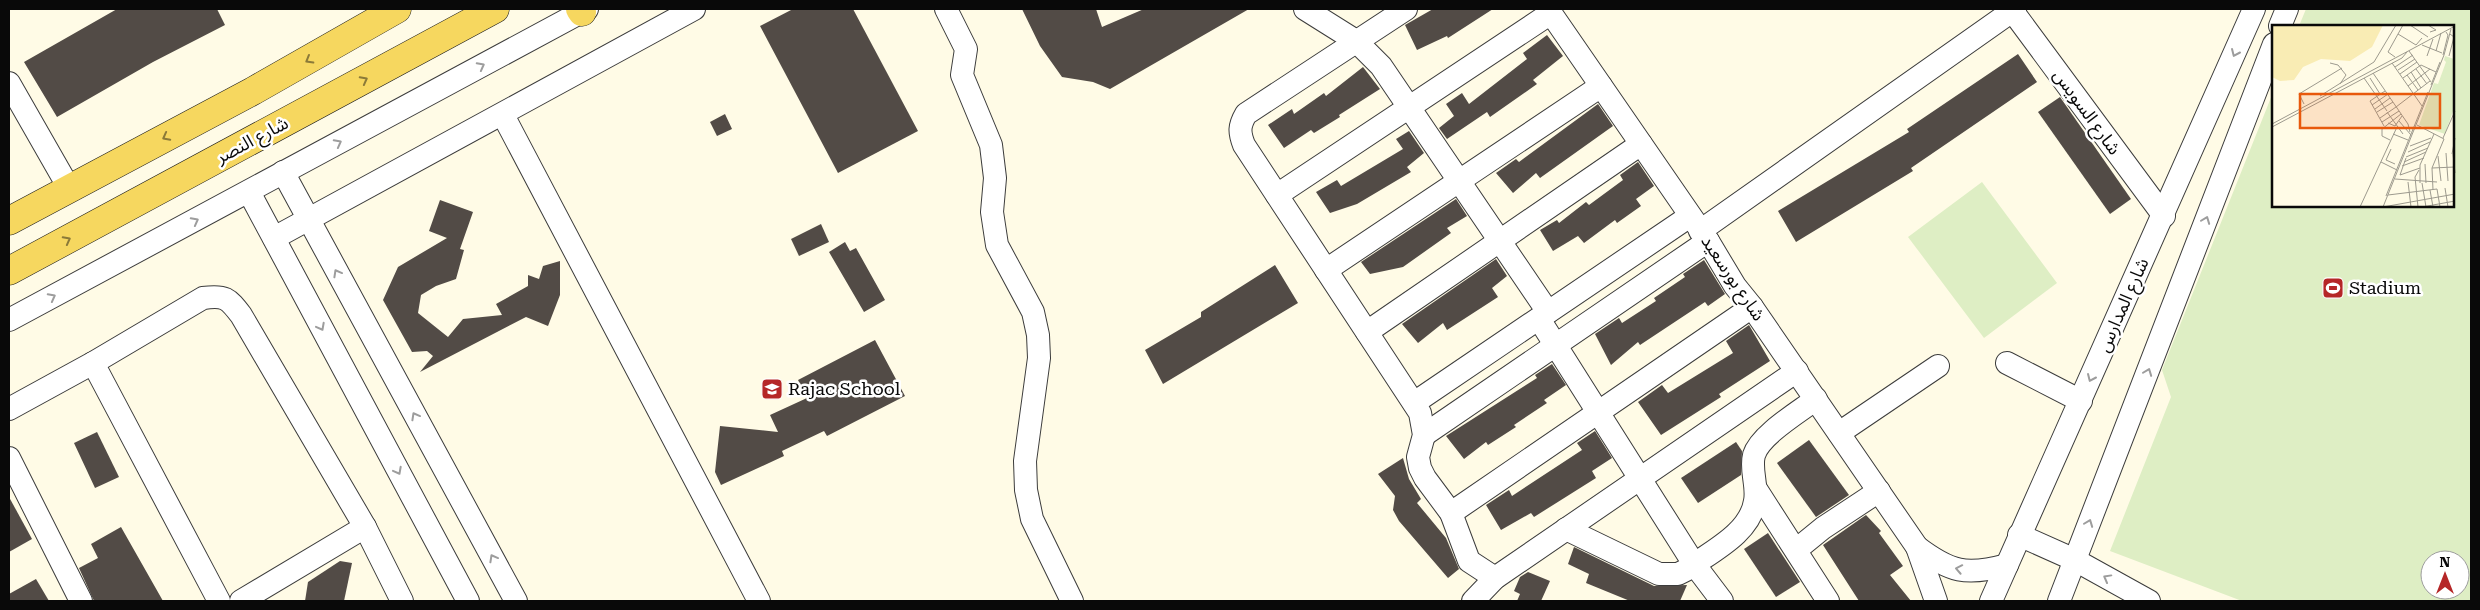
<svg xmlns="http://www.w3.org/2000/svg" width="2480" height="610" viewBox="0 0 2480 610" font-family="'Roboto Serif','Noto Sans Arabic',serif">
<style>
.pitch{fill:#deeec4;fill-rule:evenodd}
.building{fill:#524b46}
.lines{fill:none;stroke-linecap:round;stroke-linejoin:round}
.minor-casing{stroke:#3c3c3c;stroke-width:24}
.major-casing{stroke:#1a1a1a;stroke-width:29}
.minor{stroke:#fff;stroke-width:22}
.major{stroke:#f6d75f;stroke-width:28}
.oneway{stroke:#9d9d9d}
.oneway2{stroke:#8b7a38}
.labels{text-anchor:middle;stroke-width:5;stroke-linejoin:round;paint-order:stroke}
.street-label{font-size:18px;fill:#090909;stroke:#fff}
.poi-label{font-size:18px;fill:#090909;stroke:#fff;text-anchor:start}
.inset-road{fill:none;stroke:#9d9a8e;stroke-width:1}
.view{fill:#e8590c;fill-opacity:0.15;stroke:#e8590c;stroke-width:2.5}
.inset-edge{fill:none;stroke:#090909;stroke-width:2.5}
</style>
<rect width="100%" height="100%" fill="#fffbe6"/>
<!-- pitch -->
<g class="pitch">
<path d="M2306,9H2471V601H2242L2110,551L2171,397L2162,370L2274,90V206H2454V26H2299ZM2430,560H2460V590H2430Z"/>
<path d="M1982,182L2057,283L1984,338L1908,237Z"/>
</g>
<!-- building -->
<g class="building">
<path d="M117,9H217L225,25L153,62L57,117L24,62Z"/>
<path d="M793,9H853L918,131L838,173L760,26Z"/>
<path d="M1022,9H1096L1102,27L1144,9H1249L1110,89L1093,82L1062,77L1040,46Z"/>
<path d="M1433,9H1493L1448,38L1447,36L1417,50L1405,25Z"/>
<path d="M1547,35L1563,56L1533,80L1537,84L1490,117L1487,112L1447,139L1439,128L1454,116L1446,104L1462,93L1469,104L1527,59L1523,53Z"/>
<path d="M2018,54L2037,82L1911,168L1913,171L1796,242L1778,211L1909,132L1907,129Z"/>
<path d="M1363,67L1380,89L1339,115L1340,117L1314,133L1311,130L1284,148L1268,125L1292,109L1294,114L1324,93L1326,96Z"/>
<path d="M2060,97L2131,199L2110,214L2038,112Z"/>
<path d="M1598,104L1613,126L1540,178L1536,173L1513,193L1496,173L1516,159L1519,162Z"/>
<path d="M725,114L732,129L717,136L710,122Z"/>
<path d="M1409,131L1424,153L1407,167L1411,172L1357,204L1330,213L1316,192L1337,180L1341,186L1403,149L1396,139Z"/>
<path d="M1638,162L1654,186L1636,199L1641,206L1617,223L1615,220L1584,243L1578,236L1553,251L1540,230L1557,220L1559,223L1586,202L1589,205L1623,180L1620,175Z"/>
<path d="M1456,199L1467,216L1447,228L1451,233L1403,267L1370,274L1361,262Z"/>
<path d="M440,200L473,212L460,249L464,250L456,279L436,286L421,295L418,313L448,337L463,319L502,315L496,304L528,286V275L539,279L543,266L560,261V295L548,326L526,317L420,372L433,356L427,351L412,352L383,300L398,267L447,238L429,231Z"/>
<path d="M821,224L829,242L799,256L791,239Z"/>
<path d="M845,242L850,251L856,248L885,300L864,312L829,252Z"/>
<path d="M1496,259L1507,276L1492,288L1498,297L1447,330L1443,323L1418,343L1402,324Z"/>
<path d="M1704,260L1725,294L1708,306L1705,302L1640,345L1638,342L1611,365L1595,334L1619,318L1622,323L1656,301L1654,298L1685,277L1683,274Z"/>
<path d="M1275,265L1298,303L1163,384L1145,350L1201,317V312Z"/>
<path d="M1749,325L1770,361L1719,394L1721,397L1661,435L1638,402L1662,385L1668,393L1733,353L1726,341Z"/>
<path d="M875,340L905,396L827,436L824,431L782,451L784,456L721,485L715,472L720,426L778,432L770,415L807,398L798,380Z"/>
<path d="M1552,364L1566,385L1544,400L1547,403L1514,425L1516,427L1488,445L1486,442L1464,459L1446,436L1537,378L1535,375Z"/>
<path d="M1595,431L1612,458L1592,471L1596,478L1534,517L1531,513L1501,530L1486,505L1509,490L1512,496L1582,450L1577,443Z"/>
<path d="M97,432L119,477L95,488L74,443Z"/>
<path d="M1809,440L1849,495L1816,517L1777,463Z"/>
<path d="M1736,442L1742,451L1741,475L1698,503L1681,478Z"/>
<path d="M1403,458L1409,479L1421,499L1417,503L1446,538L1459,569L1448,578L1399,521L1393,510L1395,496L1378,474Z"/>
<path d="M9,497L32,539L9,552Z"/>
<path d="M1866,515L1881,531L1879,533L1903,566L1890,575L1911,601H1859L1823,545Z"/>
<path d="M121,527L163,601H94L79,568L98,558L91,544Z"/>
<path d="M1768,533L1800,582L1776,597L1744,549Z"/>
<path d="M1574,547L1654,586L1687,585L1680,601H1630L1586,583L1589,574L1568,564Z"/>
<path d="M340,561L352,563L344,601H305L308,582Z"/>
<path d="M1528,572L1550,581L1541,601H1517L1520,594L1514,591L1520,577Z"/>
<path d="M36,579L49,601H9V594Z"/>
</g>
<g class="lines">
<!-- minor casing -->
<g class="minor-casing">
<g id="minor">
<path d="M946,9L966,49L962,75L991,145L995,178L992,212L997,245L1033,312L1038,335L1039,358L1025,461L1026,490L1032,519L1072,601"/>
<path d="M1305,9L1356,41L1381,66L1548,312"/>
<path d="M1406,9L1246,114C1239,126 1239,132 1244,145L1420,413L1424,435L1418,457L1420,468L1425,478L1451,513L1469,561L1495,578"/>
<path d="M1548,9L1708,241L1735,286L1752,307L1917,547L1936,601"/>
<path d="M2011,9L2164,216"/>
<path d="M2280,26L2287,9"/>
<path d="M9,83L69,188"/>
<path d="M503,115L759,601"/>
<path d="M283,172L516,601"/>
<path d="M249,192L468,601"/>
<path d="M1277,195L1551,13"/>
<path d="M1700,231L2015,9"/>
<path d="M274,238L694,9"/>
<path d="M1326,270L1601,86"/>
<path d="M1539,319L1694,564L1722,601"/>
<path d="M9,320L587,9"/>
<path d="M1367,332L1641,144"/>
<path d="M2007,363L2081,401"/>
<path d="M1414,403L1690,216"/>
<path d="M9,409L93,363"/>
<path d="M1839,433L1938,366"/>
<path d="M1424,435L1708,241"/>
<path d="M9,458L81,601"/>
<path d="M1756,489L1828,601"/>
<path d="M1451,513L1752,307"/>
<path d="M1566,529L1659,574H1678L1686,570C1710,552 1750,534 1755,501C1758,486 1750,470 1754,455C1760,435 1799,412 1816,399"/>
<path d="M2019,535L2075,560L2149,601"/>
<path d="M1917,547C1950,572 1966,576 2007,565"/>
<path d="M1796,550L1823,528L1879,491"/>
<path d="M219,601L93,363L203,298C225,295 228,298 241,315L365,527L402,601"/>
<path d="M241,601L365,527"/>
<path d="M1473,601L1495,578L1797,371"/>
<path d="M1991,601L2254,9"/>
<path d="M2059,601L2274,44"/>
</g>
</g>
<!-- major casing -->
<g class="major-casing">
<g id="major">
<path d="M580,9L582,12"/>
<path d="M9,221L253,91L397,9"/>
<path d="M9,271L495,9"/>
</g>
</g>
<!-- minor -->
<use href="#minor" class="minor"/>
<!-- major -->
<use href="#major" class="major"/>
</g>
<!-- one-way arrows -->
<defs><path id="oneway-chevron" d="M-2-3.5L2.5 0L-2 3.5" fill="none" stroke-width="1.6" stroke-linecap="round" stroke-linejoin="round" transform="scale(1.25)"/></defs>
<g class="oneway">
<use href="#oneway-chevron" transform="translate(2235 53) rotate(114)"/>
<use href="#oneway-chevron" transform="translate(481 66) rotate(-28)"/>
<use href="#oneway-chevron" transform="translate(338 143) rotate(-28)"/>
<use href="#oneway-chevron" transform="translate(2206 220) rotate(-69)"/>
<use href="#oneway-chevron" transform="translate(195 221) rotate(-28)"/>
<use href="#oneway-chevron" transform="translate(337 273) rotate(-119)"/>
<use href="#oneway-chevron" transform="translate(52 297) rotate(-28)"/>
<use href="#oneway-chevron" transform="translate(321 327) rotate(62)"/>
<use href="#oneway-chevron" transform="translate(2148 372) rotate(-69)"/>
<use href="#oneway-chevron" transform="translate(2091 378) rotate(114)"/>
<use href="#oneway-chevron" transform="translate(415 416) rotate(-119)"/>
<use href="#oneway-chevron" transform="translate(398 471) rotate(62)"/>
<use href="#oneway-chevron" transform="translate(2089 523) rotate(-69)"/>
<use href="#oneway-chevron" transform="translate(493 558) rotate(-119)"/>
<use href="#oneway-chevron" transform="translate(1959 569) rotate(-169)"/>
<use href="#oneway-chevron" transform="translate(2107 578) rotate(-151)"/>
</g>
<g class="oneway2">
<use href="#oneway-chevron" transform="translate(309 60) rotate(150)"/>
<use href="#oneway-chevron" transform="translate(364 80) rotate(-28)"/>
<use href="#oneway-chevron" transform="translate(166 137) rotate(152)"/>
<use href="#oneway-chevron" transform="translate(67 240) rotate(-28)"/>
</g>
<!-- icons -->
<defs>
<g id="stadium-square" transform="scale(1.125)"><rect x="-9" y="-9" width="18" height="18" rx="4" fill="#b52627" stroke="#fff"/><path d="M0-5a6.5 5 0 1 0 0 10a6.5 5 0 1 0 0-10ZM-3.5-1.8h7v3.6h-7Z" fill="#fff"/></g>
<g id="school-square" transform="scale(1.125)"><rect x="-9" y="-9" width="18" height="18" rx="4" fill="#b52627" stroke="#fff"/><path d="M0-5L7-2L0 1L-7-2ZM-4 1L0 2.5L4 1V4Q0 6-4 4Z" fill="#fff"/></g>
</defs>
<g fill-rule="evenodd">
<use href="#stadium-square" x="2333" y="288"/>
<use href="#school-square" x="772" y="389"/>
</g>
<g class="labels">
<!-- street labels -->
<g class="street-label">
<text transform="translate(2087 112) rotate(54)" y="6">شارع السويس</text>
<text transform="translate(252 140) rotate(-28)" y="6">شارع النصر</text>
<text transform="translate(1733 278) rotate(56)" y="6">شارع بورسعيد</text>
<text transform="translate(2123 305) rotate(-66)" y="6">شارع المدارس</text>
</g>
<!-- poi labels -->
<g class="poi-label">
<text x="2349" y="294">Stadium</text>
<text x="788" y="395">Rajac School</text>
</g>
</g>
<!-- overview -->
<g transform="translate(2272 25)">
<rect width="182" height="182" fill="#fffbe6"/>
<path d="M0,0H111L100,22L78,36L49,34L31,42L22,55L8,56L0,52Z" fill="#f9ecb4"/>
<path d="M173,31L182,34V83L173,109L147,100L162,58L166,59L174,37L172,35Z" fill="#deeec4"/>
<path class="inset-road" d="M138,0L156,12M156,0L164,5L158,7M126,9L144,20L150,13M150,20L170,28M137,26L159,57M164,26L169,8M171,30L176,10L174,7M155,31L161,14M177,31L182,12L178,9M123,32L116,27L131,0M58,38L66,40L74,50L68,59M120,38L150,81M123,42L141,30M144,44L155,59M126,45L143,34M139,47L149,63M101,48L136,99L138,107M128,49L145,37M135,50L146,65M92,53L115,86M98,53L108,69M131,53L149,40L164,47M159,60L168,37M136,61L158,44M48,71L102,37L124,0M32,79L27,69L70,43M100,80L116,69M124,82L158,56M103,84L118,73M105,87L121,77M115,87L131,109M108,93L124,82M127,96L139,110M110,97L127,86M116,98L123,101L130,91M0,99L183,1M145,100L172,114L160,143L161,165M112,101L98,76L113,66M0,102L130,33L135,27M121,109L136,115M171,113L183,86M118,115L110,111V104L129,89M138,121L159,113M119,124L114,135L123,139M136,127L158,117M174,128L176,156M180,129L183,113M181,129L183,148M166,131L169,156M134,132L156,123M134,133L128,150L148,143M109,137L125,145M132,137L154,127M153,139L154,158M130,141L152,133M160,143L183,142M123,154L165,157M136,157L139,182M148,158V140L162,109M150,158L154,182M173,163L176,182M158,165L161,182M116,170L165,164L168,182M114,171L156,67M88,182L125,102M111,182L172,30L179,4M111,182L183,169M146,182L143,152L147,145M150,182L183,176"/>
<path class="view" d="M28,69H168V103H28Z"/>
<rect width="182" height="182" class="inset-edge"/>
</g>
<!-- border -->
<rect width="2480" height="610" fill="none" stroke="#090909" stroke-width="20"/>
<!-- north arrow -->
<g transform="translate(2445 575)"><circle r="24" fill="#ffffff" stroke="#9d9d9d"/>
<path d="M0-4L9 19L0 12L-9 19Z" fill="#b52627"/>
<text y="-8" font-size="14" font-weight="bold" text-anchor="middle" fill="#090909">N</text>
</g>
</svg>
